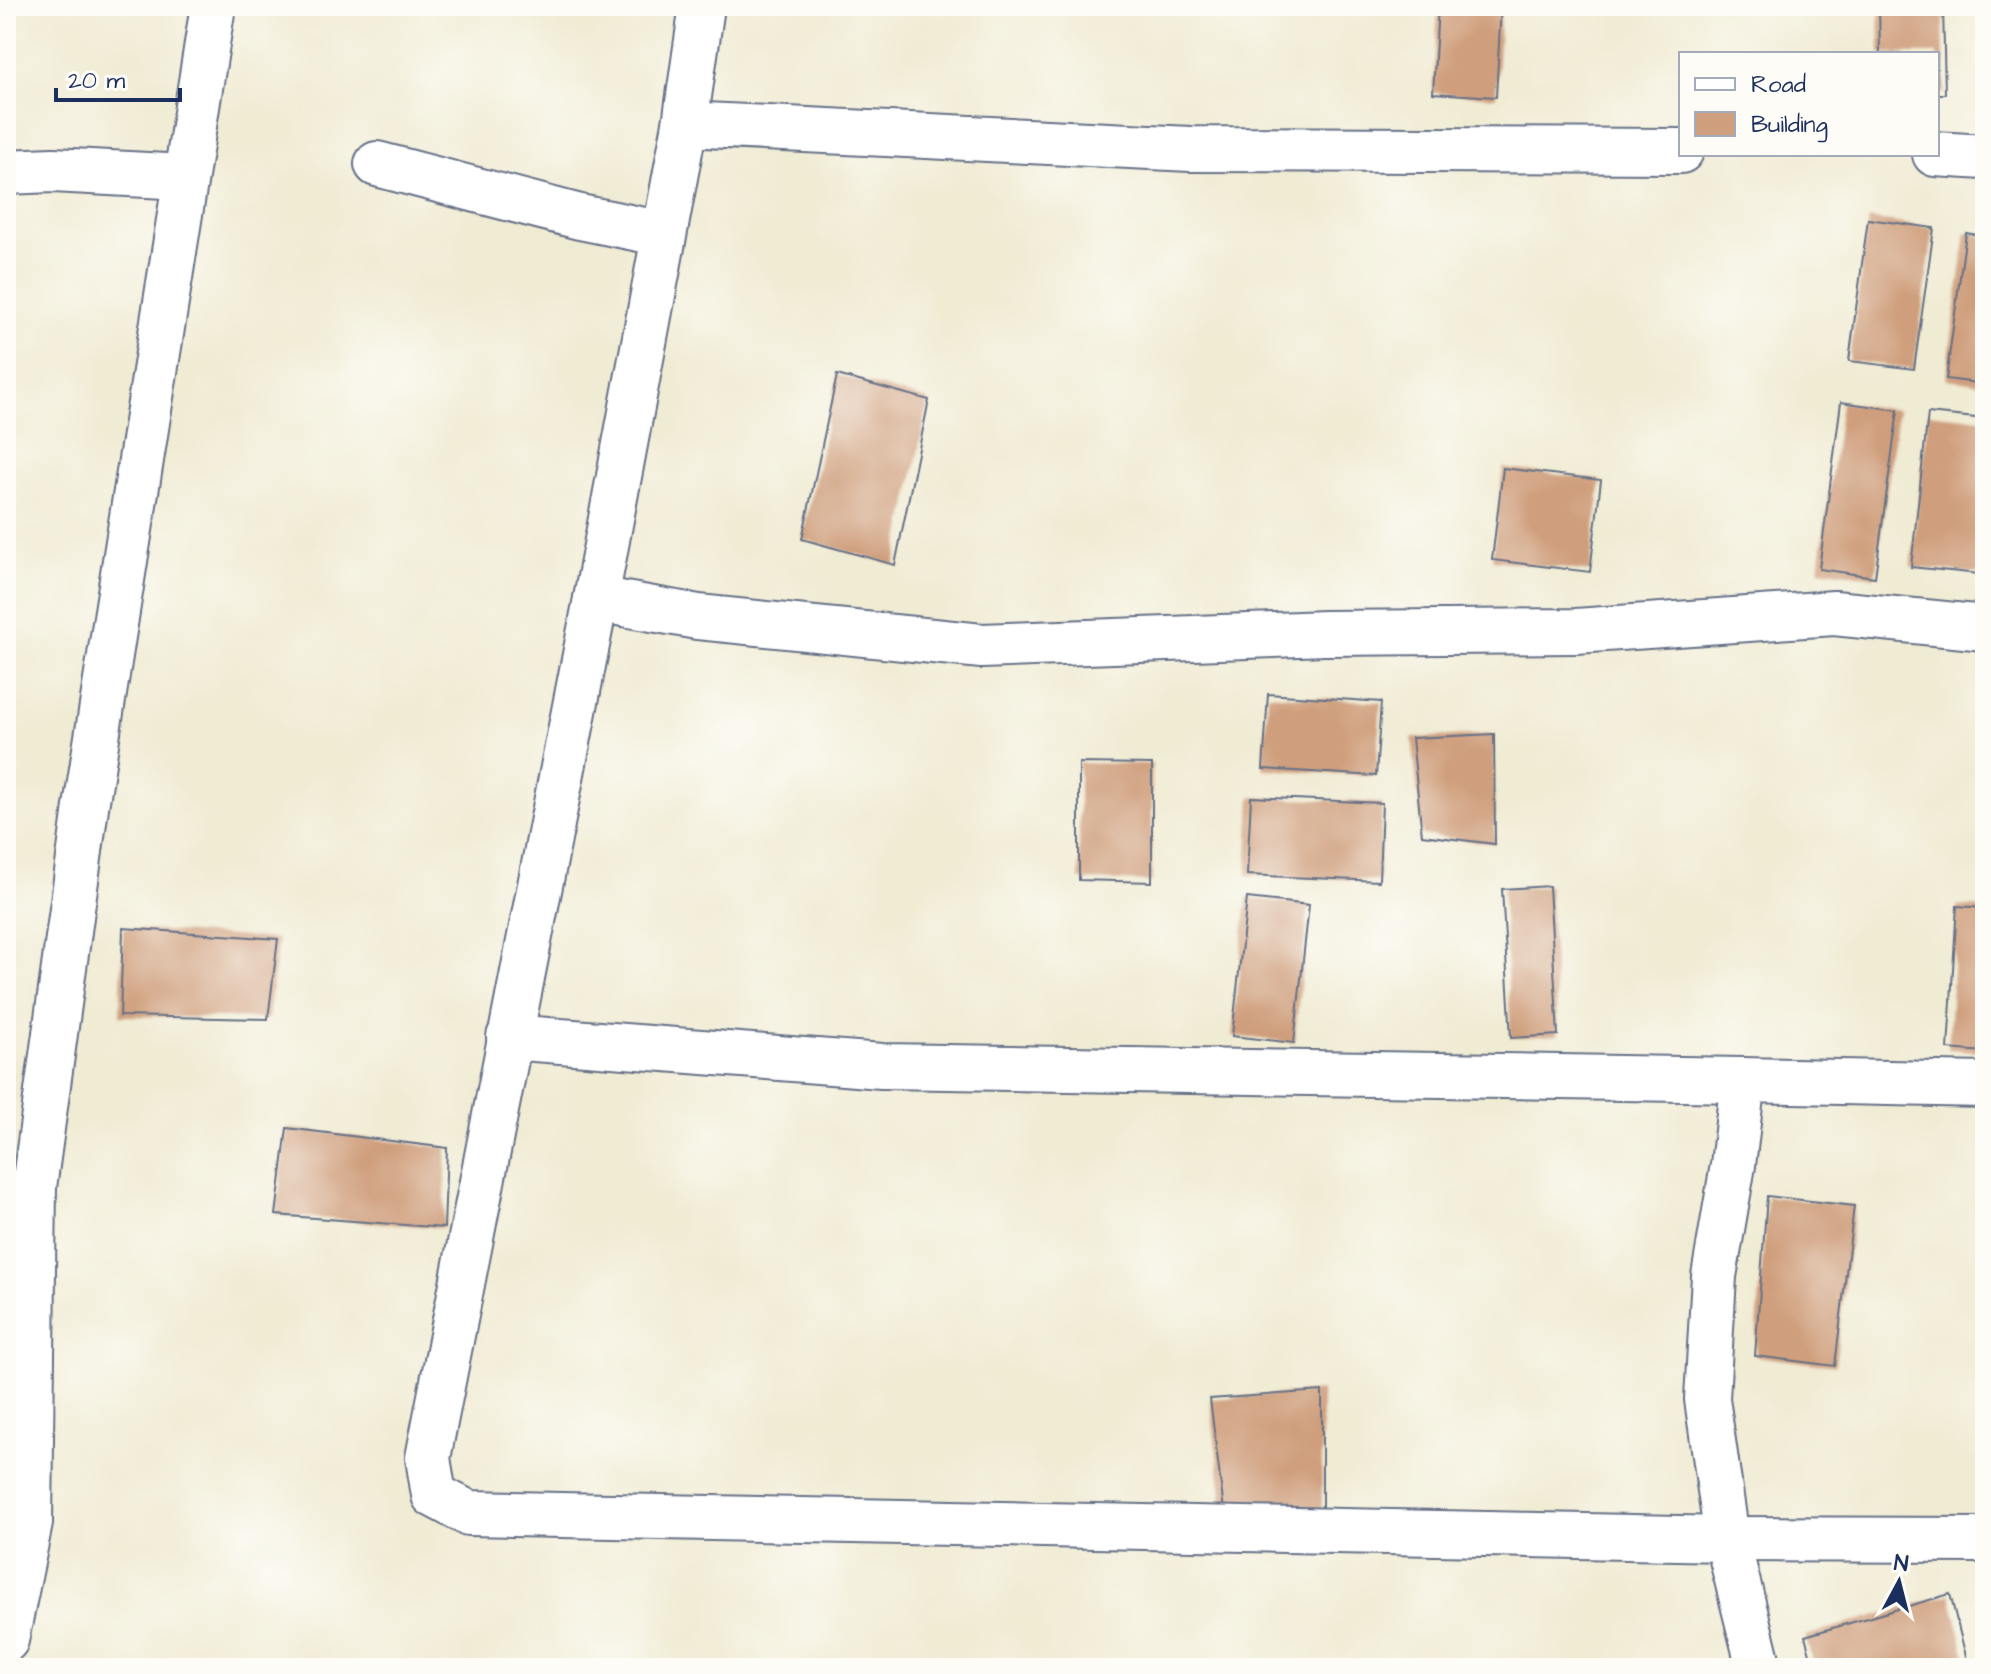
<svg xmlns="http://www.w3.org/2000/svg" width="1991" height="1674" viewBox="0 0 1991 1674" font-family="'Architects Daughter',sans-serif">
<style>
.building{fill:#cf9f7d}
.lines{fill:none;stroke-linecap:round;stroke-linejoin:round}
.minor-casing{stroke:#667187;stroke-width:48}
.minor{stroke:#fff;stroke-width:44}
</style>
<rect width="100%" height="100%" fill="#fdfcf7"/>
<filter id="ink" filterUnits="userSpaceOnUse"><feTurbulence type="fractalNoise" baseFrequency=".0125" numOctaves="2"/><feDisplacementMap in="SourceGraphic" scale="16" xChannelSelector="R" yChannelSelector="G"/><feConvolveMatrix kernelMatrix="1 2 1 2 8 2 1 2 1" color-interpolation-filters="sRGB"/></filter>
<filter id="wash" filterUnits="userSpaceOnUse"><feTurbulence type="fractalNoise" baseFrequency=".006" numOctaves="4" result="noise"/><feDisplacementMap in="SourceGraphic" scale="32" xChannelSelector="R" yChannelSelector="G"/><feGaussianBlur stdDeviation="1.8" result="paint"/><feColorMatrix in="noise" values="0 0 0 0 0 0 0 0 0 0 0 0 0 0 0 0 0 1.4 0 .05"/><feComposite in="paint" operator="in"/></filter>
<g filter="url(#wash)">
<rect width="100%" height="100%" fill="#f0ebd3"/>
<g id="blocks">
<!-- building -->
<g class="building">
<path d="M1438,6H1501L1496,97L1433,93Z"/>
<path d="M1879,6H1943L1945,94H1937V54H1880Z"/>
<path d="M1868,219L1934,228L1914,369L1849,361Z"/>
<path d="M1966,233L1985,236V384L1946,379Z"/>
<path d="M837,375L929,400L895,565L802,539Z"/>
<path d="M1841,402L1898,410L1875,577L1819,569Z"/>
<path d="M1928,413L1985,419V522L1979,574L1911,567Z"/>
<path d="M1503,468L1601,480L1590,572L1492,560Z"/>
<path d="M1268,694L1381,702L1376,776L1263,769Z"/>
<path d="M1494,734L1495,844L1422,835L1412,738Z"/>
<path d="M1079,763L1152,764V882L1079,880Z"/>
<path d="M1251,797L1382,803L1379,881L1247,875Z"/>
<path d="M1549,886L1558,1035L1511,1038L1502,889Z"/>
<path d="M1247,898L1309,905L1294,1043L1232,1036Z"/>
<path d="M1957,906L1985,908V1052L1948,1049Z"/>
<path d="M123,928L278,939L268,1019L120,1016Z"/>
<path d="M287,1128L447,1148L444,1228L276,1215Z"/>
<path d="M1767,1196L1854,1206L1835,1366L1755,1356Z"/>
<path d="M1322,1391V1515L1225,1518L1210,1399Z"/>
<path d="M1950,1594L1969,1668H1814L1805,1636Z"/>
</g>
</g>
</g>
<g filter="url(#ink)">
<use href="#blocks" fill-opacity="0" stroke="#667187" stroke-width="2"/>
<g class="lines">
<!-- minor casing -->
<g class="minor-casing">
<g id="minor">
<path d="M702,6L685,124L596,599L428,1458L434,1495L468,1513L1727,1539L1985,1540"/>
<path d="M685,124L1191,149L1681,151"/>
<path d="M1935,154L1985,157"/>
<path d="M377,164L580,217L664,234"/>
<path d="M6,172L53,170L185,177"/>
<path d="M596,599L698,617L982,646L1325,633L1576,631L1834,613L1985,628"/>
<path d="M509,1037L882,1066L1743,1080"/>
<path d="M6,1640L30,1523L34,1187L86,807L213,6"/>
<path d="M1759,1668L1727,1539L1707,1399L1714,1276L1733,1165L1743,1080L1985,1085"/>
</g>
</g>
<!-- minor -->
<use href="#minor" class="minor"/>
</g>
</g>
<!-- margin -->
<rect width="1991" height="1674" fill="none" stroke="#fdfcf7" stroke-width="32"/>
<!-- legend -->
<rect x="1679" y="52" width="260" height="104" fill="#fdfcf7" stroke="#a3aaba" stroke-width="2"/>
<rect x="1695" y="78" width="40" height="12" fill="#ffffff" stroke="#a3aaba" stroke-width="2"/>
<text x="1751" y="92" font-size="24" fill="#1b2f5e">Road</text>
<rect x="1695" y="112" width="40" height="24" fill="#cf9f7d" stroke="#a3aaba" stroke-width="2"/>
<text x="1751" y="132" font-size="24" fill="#1b2f5e">Building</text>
<!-- north arrow -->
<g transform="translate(1899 1582) rotate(7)" stroke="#fdfcf7" stroke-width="6" paint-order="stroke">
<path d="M0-6L14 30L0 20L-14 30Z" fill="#1b2f5e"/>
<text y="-12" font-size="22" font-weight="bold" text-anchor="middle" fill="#1b2f5e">N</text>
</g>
<!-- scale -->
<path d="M56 88v12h124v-12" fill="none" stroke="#1b2f5e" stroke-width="4"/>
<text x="68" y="88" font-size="24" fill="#1b2f5e" stroke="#fdfcf7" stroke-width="6" paint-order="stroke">20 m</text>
</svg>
